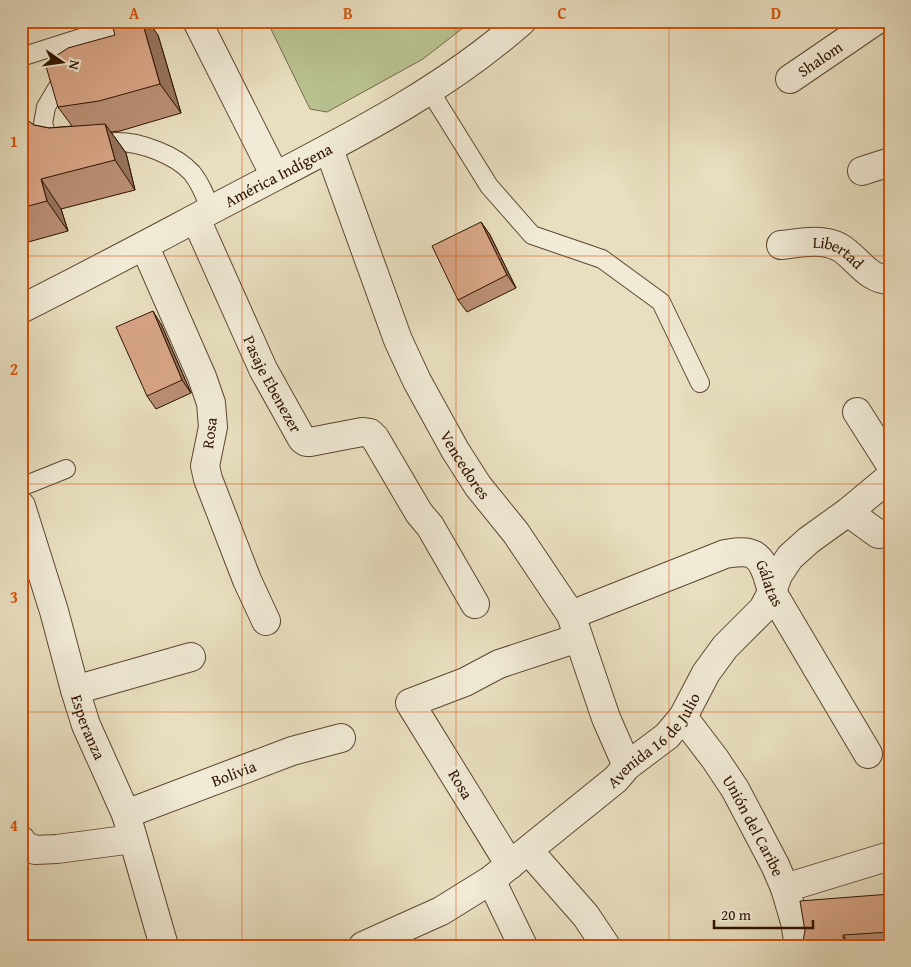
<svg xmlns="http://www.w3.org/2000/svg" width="911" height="967" viewBox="0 0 911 967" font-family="'Gentium Book Plus',serif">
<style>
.park{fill:#b9c190;stroke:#746a48}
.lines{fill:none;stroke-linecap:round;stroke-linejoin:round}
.service-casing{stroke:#5e4630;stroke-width:20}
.minor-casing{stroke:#5e4630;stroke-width:30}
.service{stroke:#f0ead6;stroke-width:18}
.minor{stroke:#f0ead6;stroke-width:28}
.wall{fill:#ba8f74;stroke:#301300}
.shaded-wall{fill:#97745e;stroke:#301300}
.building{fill:#d8a687;stroke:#301300}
.grid{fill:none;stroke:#d6520b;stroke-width:1;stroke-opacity:0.55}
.labels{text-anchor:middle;stroke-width:5;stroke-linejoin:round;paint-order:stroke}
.street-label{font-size:16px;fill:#301300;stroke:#f0ead6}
.neatline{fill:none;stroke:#d6520b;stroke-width:2}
.grid-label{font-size:16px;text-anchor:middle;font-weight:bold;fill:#d6520b}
</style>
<rect width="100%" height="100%" fill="#e8dfc0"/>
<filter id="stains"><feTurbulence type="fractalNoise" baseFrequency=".004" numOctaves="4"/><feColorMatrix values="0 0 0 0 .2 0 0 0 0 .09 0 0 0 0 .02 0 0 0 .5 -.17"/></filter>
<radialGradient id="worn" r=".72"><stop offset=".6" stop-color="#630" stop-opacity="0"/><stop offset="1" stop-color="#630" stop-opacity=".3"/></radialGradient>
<!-- park -->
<path class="park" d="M267,21H472L423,59L327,112L310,109Z"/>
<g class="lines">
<!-- service casing -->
<g class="service-casing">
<g id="service">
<path d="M21,57L134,21"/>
<path d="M430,91L489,186L532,235L602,259L661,302L700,383"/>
<path d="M94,144C101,143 110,142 117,142C141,142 176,155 192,173C201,184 206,198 211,211"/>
<path d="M58,145L48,138L43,124L46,107L59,85L71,78"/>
<path d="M21,487L66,469"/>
</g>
</g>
<!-- minor casing -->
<g class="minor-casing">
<g id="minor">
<path d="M197,21L275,176"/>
<path id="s1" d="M790,79L875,21"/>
<path id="s2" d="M329,149L398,340L417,381L455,450L478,486L516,533L571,615L606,718L627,766"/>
<path d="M862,171L890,162"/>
<path id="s3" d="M196,219L263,369L302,439L306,442H310L362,432L370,433L375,438L419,513L430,526L475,604"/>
<path id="s4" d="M781,245C800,243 821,238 839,247C857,257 867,280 890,280"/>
<path d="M145,247L202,377L211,403L213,427L205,466L208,479L247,580L266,621"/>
<path id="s5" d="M21,309C107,266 191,220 276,176C362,131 449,86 522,21"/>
<path d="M857,412L890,464"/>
<path id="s6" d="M21,506L54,611L75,690L86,725L126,814L164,946"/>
<path d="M848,512L878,534L890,533"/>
<path id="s7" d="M571,615L725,554C732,553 741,551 749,553C765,557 768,579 772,592L868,754"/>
<path d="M75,690L191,657"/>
<path id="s8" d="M683,717L715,759L735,789L775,865L785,888L795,922L799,946"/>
<path id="s9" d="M126,814L292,751L341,738"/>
<path d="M21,840L22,844L35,850L57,849L133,839"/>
<path d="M529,851L586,916L606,946"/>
<path d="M510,865L410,703L465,682L499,664L578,638"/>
<path d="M491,880L523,946"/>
<path d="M785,888L890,856"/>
<path id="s10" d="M363,946L441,911L491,880L616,779L627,766L667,736L683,717L706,673L725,647L763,609L772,592L778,575L790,557L809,540L848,512L890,477"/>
</g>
</g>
<!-- service -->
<use href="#service" class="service"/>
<!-- minor -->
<use href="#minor" class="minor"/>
</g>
<!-- wall -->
<g class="wall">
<path d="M158,35L181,113L120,131L111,132L126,153L135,190L61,209L68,231L21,244V117L34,125L49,128L72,126L58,107Z"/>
<path d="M481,222L490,235L516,288L467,312L458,300Z"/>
<path d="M161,324L191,393L156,409L147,396Z"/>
<path d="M890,894V945L804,946Z"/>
</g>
<!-- shaded-wall -->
<g class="shaded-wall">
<path d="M142,21H148L158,35L181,113L160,84Z"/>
<path d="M105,124L126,153L135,190L115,160Z"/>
<path d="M41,179L61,209L68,231L47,201Z"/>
<path d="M481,222L490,235L516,288L507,275Z"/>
<path d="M153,311L161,324L191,393L182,380Z"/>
<path d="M843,935L850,946H844Z"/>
</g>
<!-- building -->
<g class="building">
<path d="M111,21H142L160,84L99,101L58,107L45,63L68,48L115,35Z"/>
<path d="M21,117H23L34,125L49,128L105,124L115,160L41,179L47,201L21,208Z"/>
<path d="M481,222L507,275L458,300L432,246Z"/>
<path d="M153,311L182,380L147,396L116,327Z"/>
<path d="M890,894V932L843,935L844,946H804L803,941L805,931L800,901Z"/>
</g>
<!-- grid -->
<path class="grid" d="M242,21V946M456,21V946M669,21V946M21,256H890M21,484H890M21,712H890"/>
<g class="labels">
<!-- street labels -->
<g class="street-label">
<text dy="6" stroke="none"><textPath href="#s1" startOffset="36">Shalom</textPath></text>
<text dy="6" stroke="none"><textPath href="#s5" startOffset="290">América Indígena</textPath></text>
<text dy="6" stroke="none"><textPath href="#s4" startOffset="60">Libertad</textPath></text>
<text dy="6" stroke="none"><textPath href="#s3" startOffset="182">Pasaje Ebenezer</textPath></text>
<text transform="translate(209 433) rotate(-83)" y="6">Rosa</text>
<text dy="6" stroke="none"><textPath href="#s2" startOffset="345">Vencedores</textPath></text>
<text dy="6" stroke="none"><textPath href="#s7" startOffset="228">Gálatas</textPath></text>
<text dy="6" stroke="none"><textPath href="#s6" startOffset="231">Esperanza</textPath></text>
<text dy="6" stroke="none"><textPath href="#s10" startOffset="360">Avenida 16 de Julio</textPath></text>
<text dy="6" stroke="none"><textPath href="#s9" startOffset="115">Bolivia</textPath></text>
<text transform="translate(461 784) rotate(59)" y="6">Rosa</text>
<text dy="6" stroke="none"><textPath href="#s8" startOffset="130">Unión del Caribe</textPath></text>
</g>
</g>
<!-- margin -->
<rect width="911" height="967" fill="none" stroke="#e8dfc0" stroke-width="55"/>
<!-- north arrow -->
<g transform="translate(62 62) rotate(103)" stroke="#f0ead6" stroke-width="4" paint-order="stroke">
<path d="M0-4L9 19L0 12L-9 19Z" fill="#301300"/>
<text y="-8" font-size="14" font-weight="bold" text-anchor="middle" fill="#301300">N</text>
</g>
<!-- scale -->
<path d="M714 920v8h99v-8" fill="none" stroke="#301300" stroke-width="2.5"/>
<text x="721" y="920" font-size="15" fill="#301300" stroke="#f0ead6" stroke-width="4" paint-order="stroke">20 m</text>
<rect x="28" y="28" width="856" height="912" class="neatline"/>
<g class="grid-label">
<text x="134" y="19">A</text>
<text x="348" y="19">B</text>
<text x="562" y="19">C</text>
<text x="776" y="19">D</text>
<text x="14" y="147">1</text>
<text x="14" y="375">2</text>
<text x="14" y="603">3</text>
<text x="14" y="831">4</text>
</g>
<rect width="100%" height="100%" filter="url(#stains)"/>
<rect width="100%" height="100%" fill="url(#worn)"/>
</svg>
